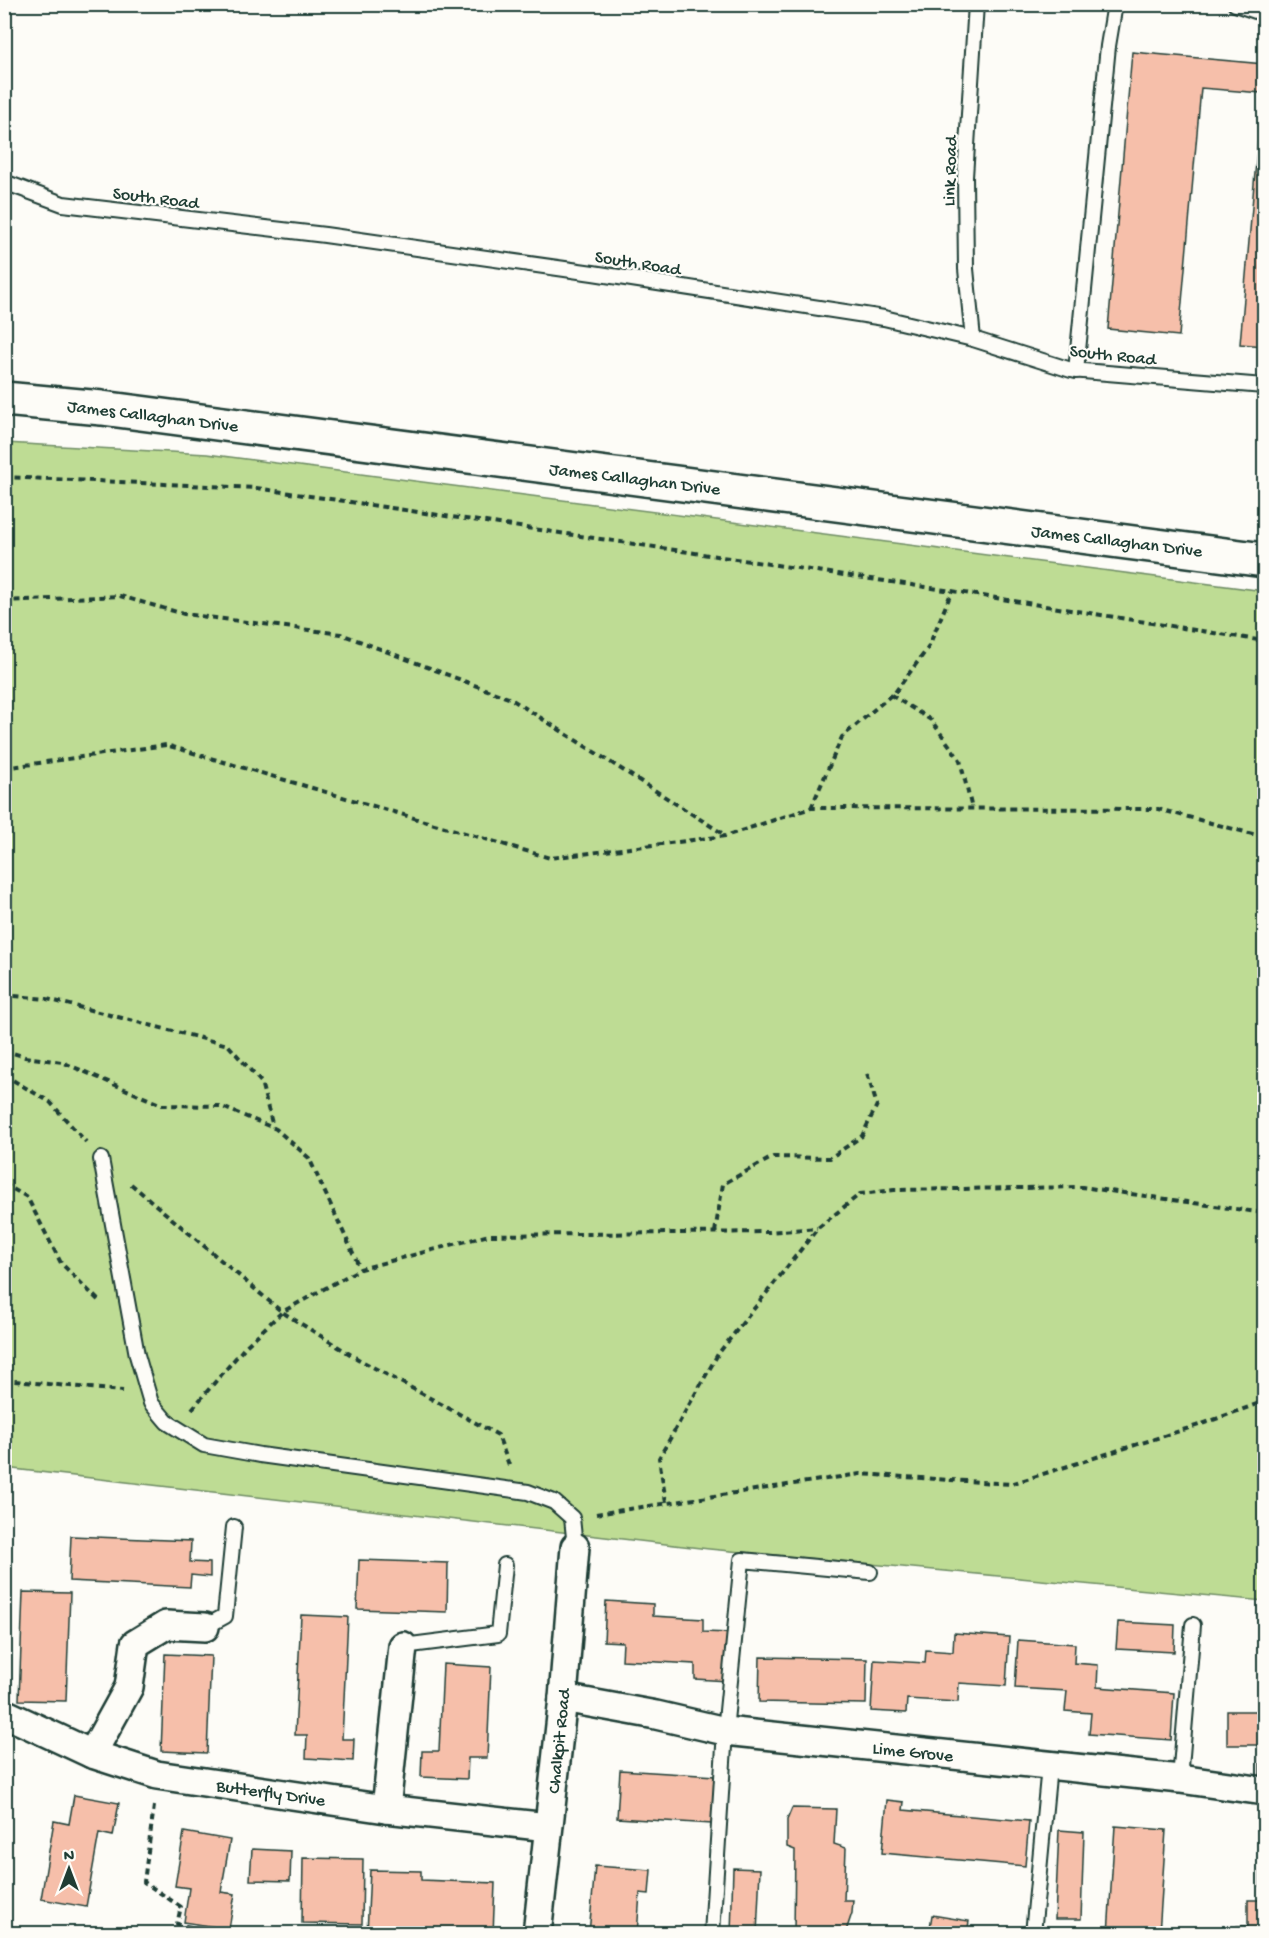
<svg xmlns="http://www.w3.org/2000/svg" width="1269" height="1938" viewBox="0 0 1269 1938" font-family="'Gochi Hand',sans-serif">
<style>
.green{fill:#bedc94;stroke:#6e8c64;stroke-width:1.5}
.building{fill:#f6bfaa;stroke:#1f3d34;stroke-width:1.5}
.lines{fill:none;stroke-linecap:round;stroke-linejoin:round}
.lane-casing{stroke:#1f3d34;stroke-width:18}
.street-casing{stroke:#1f3d34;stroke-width:32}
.secondary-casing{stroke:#1f3d34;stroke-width:38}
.path{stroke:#1f3d34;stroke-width:4;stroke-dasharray:6 4.5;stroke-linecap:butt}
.lane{stroke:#fdfcf7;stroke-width:14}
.street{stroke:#fdfcf7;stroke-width:27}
.secondary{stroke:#fdfcf7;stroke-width:33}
.labels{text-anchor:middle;stroke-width:4.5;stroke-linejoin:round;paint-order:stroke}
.street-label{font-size:18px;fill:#1f3d34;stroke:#fdfcf7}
</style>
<rect width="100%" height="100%" fill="#fdfcf7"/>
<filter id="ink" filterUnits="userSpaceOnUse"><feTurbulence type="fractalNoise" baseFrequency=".0167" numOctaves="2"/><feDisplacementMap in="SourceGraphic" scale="12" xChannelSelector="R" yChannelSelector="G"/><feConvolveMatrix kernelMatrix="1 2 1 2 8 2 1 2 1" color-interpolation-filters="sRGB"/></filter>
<g filter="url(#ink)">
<!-- green -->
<path class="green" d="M5,443L207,454L1264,591V1601L709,1549L5,1468Z"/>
<!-- building -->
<g class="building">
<path d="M1132,52L1264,64V346L1240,344L1262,93L1201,88L1179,336L1108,329Z"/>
<path d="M71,1536L191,1541L190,1562L210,1563V1577L191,1575L190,1587L69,1581Z"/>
<path d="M359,1560L448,1563L447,1612L357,1609Z"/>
<path d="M23,1592L70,1593L66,1701L19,1700Z"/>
<path d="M606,1601L653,1604V1616L703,1619V1632L731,1633L728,1681L695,1679V1664L622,1660L623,1642L604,1641Z"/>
<path d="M301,1615L348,1617L342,1739H354L353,1761L306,1758L307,1735H295Z"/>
<path d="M1118,1622L1175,1625L1174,1652L1116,1649Z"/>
<path d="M954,1633L1009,1637L1006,1686L959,1683L958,1702L907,1699L906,1713L871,1711L874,1660L925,1663L926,1650L953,1652Z"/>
<path d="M1018,1640L1075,1644L1074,1663L1098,1665L1097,1687L1174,1693L1171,1740L1089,1734L1091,1713L1065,1711L1067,1691L1015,1688Z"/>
<path d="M165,1654L211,1656L207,1753L161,1751Z"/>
<path d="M760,1657L867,1659L866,1704L759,1702Z"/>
<path d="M443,1664L491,1667L487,1758H468L467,1779L421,1777L422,1751H439Z"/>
<path d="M1227,1711H1264V1777H1260V1745H1227Z"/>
<path d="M620,1770L715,1776L712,1824L617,1818Z"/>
<path d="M74,1795L119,1803L113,1836L99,1833L86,1907L41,1899L54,1821L69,1824Z"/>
<path d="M887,1800L904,1802L903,1810L1029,1821L1025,1866L882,1853Z"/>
<path d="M792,1808L836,1809L834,1844L846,1848L844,1900H853L852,1913L845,1934H794L795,1850L787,1847V1820Z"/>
<path d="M1115,1826L1166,1830L1159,1934H1108Z"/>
<path d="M1059,1830L1084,1832L1081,1919H1055Z"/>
<path d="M184,1832L230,1840L221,1892L235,1894L229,1929L184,1922L189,1888L175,1886Z"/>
<path d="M252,1849L291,1851L290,1881L250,1880Z"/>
<path d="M303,1858L363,1859L362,1924L302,1923Z"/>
<path d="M595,1866L651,1870L649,1894L640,1893L637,1934H589Z"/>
<path d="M733,1868L760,1869L757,1934H731Z"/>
<path d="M370,1870L421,1871V1880L495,1883L493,1934H367Z"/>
<path d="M1261,1870H1264V1934H1237V1926H1248V1900H1261Z"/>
<path d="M932,1915L969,1921L967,1934H929Z"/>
</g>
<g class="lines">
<!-- lane casing -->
<g class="lane-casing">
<g id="lane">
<path d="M1235,4L1264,14"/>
<path d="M4,182L63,204L325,235L593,273L884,318L973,339L1071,370L1264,386"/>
<path d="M973,339L966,269L965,177L976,4"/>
<path d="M1076,371L1108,46L1115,4"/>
<path d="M101,1159L137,1355L151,1403L167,1422L204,1445L260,1455L528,1492L554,1502L572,1518L575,1547"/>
<path d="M205,1627L225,1616L234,1527"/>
<path d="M403,1646L498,1634L505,1565"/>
<path d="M1180,1779L1193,1625"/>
<path d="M712,1934L725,1731L742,1560L870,1572"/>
<path d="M1033,1934L1049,1766"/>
</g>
</g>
<!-- street casing -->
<g class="street-casing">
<g id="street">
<path d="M563,1698L656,1715L725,1731L1180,1779L1264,1791"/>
<path d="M4,1713L92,1754L157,1775L386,1809L548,1827"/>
<path d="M92,1754L129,1687L135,1644L166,1625L205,1627"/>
<path d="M386,1809L403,1646"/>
<path d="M537,1934L563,1698L575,1547"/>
</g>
</g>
<!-- secondary casing -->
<g class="secondary-casing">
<path id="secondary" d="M4,399L102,408L1264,560"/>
</g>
<!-- path -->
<g class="path">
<path d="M4,477L256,488L952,591L1264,641"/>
<path d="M4,601L120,596L184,614L341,634L511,699L725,835"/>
<path d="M891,695L931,720L960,760L972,809"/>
<path d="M4,768L166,745L550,858L725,836L811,808L1158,809L1264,837"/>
<path d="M811,808L842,737L896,691L928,648L952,591"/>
<path d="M4,995L47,999L228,1045L261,1082L273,1127"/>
<path d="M4,1050L25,1057L62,1062L162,1105L220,1106L276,1129L309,1158L360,1268"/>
<path d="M4,1075L50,1102L86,1142"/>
<path d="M4,1184L27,1197L61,1263L101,1303"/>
<path d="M131,1184L282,1312L358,1359L498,1435L509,1465"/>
<path d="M715,1232L723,1184L773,1157L830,1158L862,1136L877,1105L866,1070"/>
<path d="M4,1380L123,1391"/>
<path d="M192,1409L246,1346L282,1312L360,1269L489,1235L769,1232L817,1228"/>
<path d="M666,1502L659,1458L718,1354L818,1228L860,1194L894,1190L1082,1187L1264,1213"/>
<path d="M596,1514L860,1474L1011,1484L1202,1424L1257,1404L1264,1405"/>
<path d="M154,1806L144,1882L181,1907L177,1924L219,1934"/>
</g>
<!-- lane -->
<use href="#lane" class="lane"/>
<!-- street -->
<use href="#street" class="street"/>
<!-- secondary -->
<use href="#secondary" class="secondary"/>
</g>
</g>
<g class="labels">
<!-- street labels -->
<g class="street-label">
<text transform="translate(949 171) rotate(-88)" y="6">Link Road</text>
<text transform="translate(156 197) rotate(7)" y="6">South Road</text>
<text transform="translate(638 262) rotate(9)" y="6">South Road</text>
<text transform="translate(1113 354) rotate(6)" y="6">South Road</text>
<text transform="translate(153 415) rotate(7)" y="6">James Callaghan Drive</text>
<text transform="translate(635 478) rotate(7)" y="6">James Callaghan Drive</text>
<text transform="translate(1117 540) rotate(7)" y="6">James Callaghan Drive</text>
<text transform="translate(558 1741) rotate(-84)" y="6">Chalkpit Road</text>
<text transform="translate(913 1751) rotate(6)" y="6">Lime Grove</text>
<text transform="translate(271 1792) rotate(8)" y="6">Butterfly Drive</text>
</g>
</g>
<!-- margin -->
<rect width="1269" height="1938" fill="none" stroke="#fdfcf7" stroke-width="24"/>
<rect x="12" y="12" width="1245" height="1914" fill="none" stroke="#1f3d34" stroke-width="2" filter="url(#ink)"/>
<!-- north arrow -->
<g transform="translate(69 1869)" stroke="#fdfcf7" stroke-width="4.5" paint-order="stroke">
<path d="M0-4.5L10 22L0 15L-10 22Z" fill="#1f3d34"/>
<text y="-9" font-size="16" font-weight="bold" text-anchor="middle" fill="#1f3d34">N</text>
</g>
</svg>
